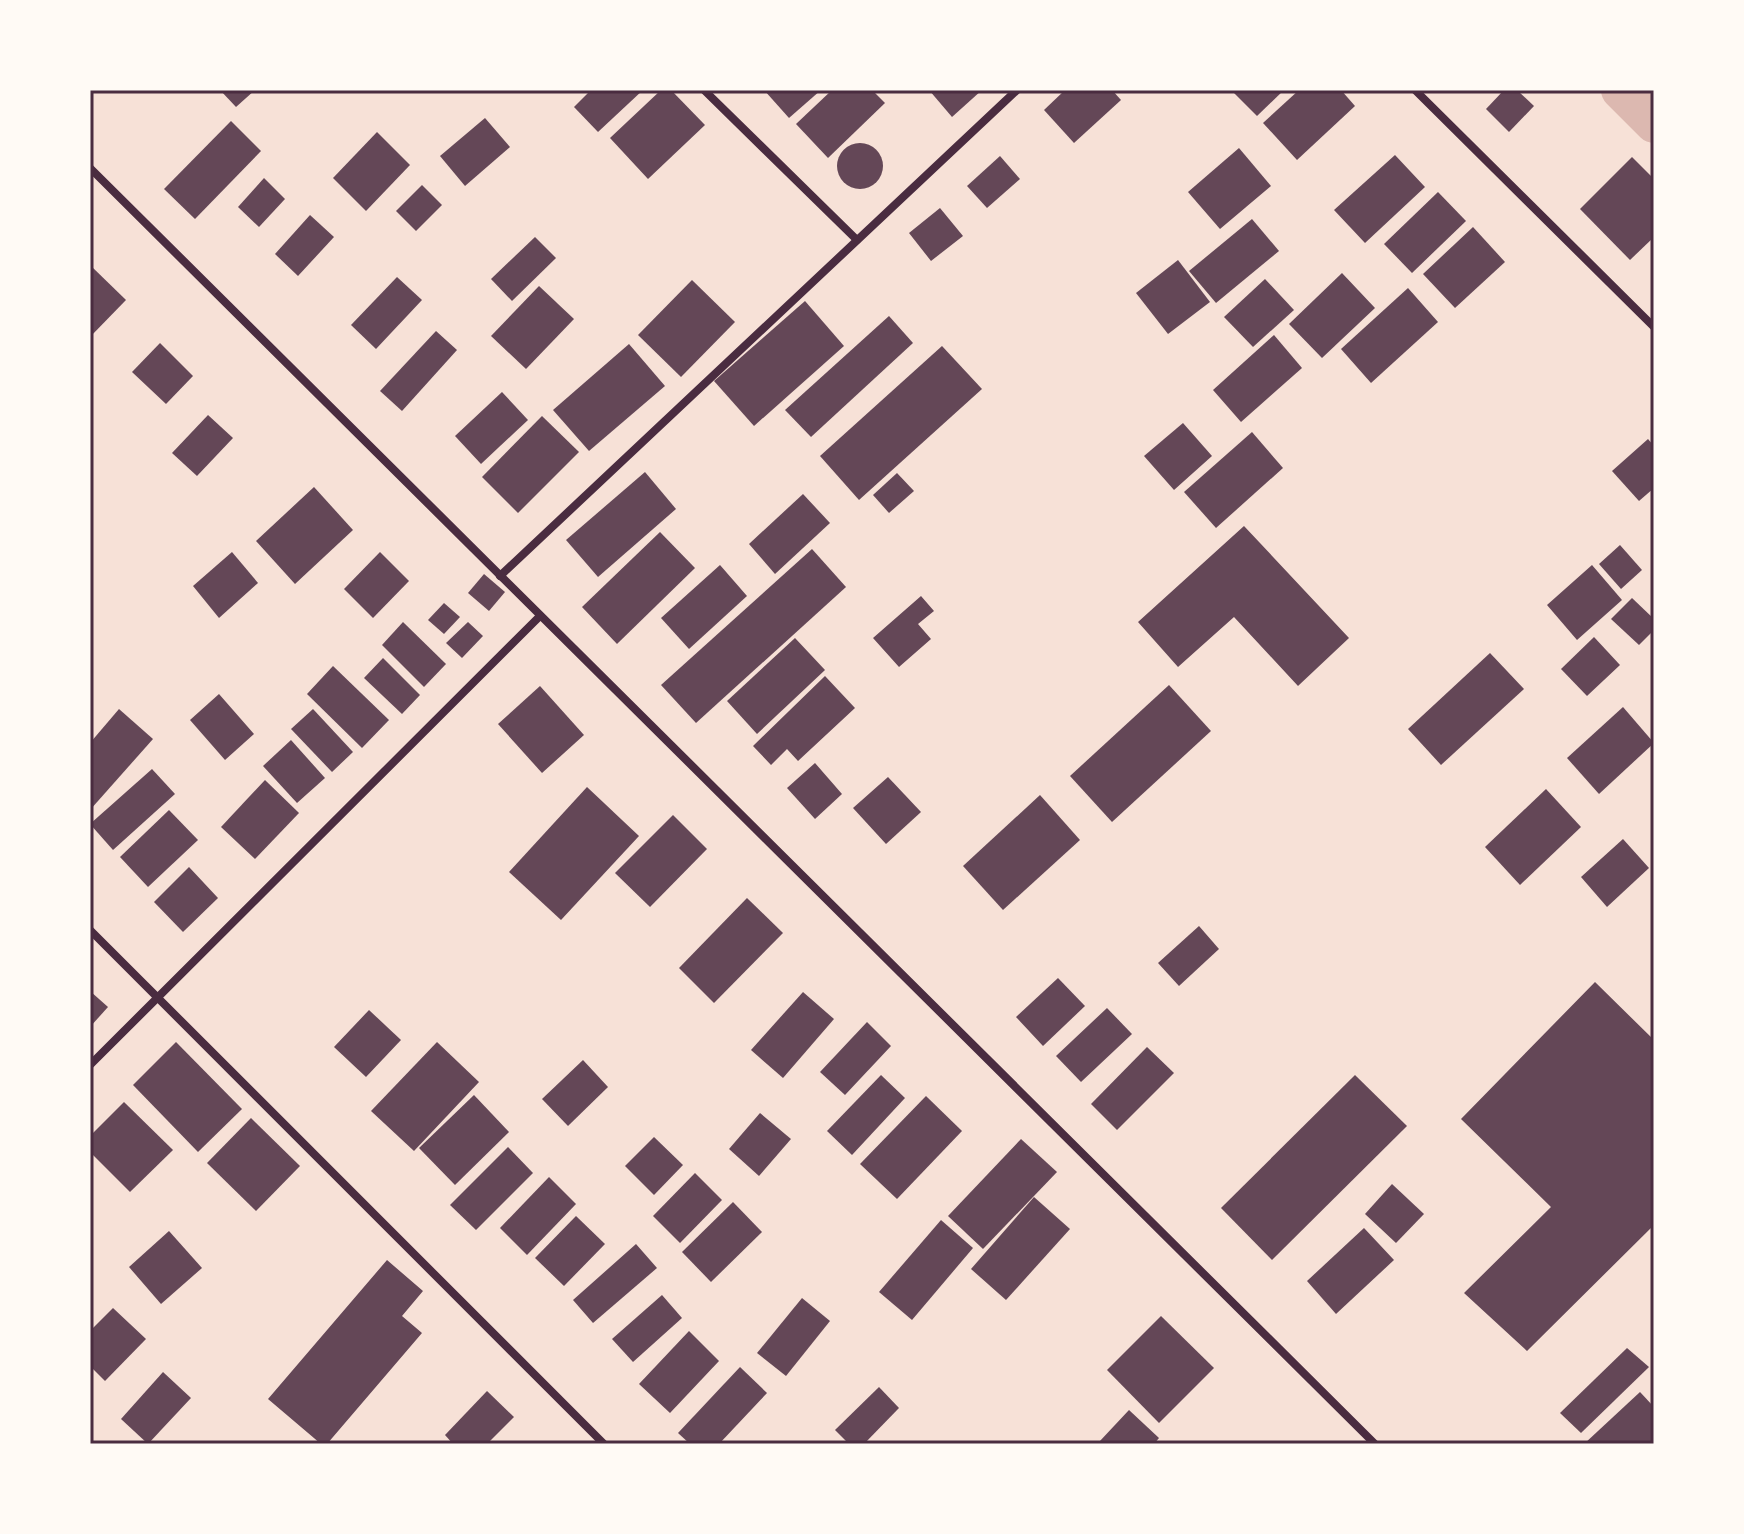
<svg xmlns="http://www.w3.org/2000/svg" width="1744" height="1534" viewBox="0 0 1744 1534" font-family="'PT Sans',sans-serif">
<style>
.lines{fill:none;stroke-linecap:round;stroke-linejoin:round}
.canal{stroke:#dcb8b0;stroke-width:38}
.building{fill:#644757}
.minor{stroke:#4a2c40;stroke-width:8}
.neatline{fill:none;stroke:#4a2c40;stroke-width:3}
</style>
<rect width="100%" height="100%" fill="#f7e1d7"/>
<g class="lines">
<!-- canal -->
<path class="canal" d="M1620,90L1654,124"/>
</g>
<!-- building -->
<g class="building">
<path d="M220,90H255L236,107Z"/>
<path d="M591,90H643L598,132L574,107Z"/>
<path d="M661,90H671L705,125L648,179L610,138Z"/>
<path d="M764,90H821L789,118Z"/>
<path d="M832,90H872L885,103L828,158L796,124Z"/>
<path d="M929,90H982L952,117Z"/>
<path d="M1065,90H1112L1121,100L1074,143L1044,110Z"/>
<path d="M1231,90H1284L1257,116Z"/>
<path d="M1299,90H1341L1355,106L1297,160L1263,123Z"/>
<path d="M1504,90H1517L1534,106L1509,132L1486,109Z"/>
<path d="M485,118L510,147L465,186L440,156Z"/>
<path d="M231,121L261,151L195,219L164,189Z"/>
<path d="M377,132L410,165L366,211L333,178Z"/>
<circle cx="860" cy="166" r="23"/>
<path d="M1239,148L1271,186L1220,229L1188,192Z"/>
<path d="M1395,155L1425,187L1365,243L1334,210Z"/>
<path d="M1000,156L1020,179L987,208L967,186Z"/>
<path d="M1632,157L1654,179V237L1630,260L1580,209Z"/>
<path d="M264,178L285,199L259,227L238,207Z"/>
<path d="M422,185L442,205L416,231L396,211Z"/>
<path d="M1438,192L1466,221L1412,273L1384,244Z"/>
<path d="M940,208L963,236L931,261L909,233Z"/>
<path d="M310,215L334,237L298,276L275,254Z"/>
<path d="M1252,219L1279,251L1216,303L1189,271Z"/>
<path d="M1473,227L1505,262L1455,308L1423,274Z"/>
<path d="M535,237L556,258L512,301L491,279Z"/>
<path d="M1178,260L1210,302L1168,334L1136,293Z"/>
<path d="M90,265L126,300L90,337Z"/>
<path d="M1342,273L1375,308L1322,358L1289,324Z"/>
<path d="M397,277L422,300L376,349L351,325Z"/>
<path d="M1265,279L1294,310L1253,347L1224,317Z"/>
<path d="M692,280L735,322L681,377L638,335Z"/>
<path d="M539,286L574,319L526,369L491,336Z"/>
<path d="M1408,288L1438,322L1371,383L1341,349Z"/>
<path d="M805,301L844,346L754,426L714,381Z"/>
<path d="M889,316L913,343L811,437L785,410Z"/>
<path d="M436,331L457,350L402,411L380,391Z"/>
<path d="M1274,335L1302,368L1241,422L1213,390Z"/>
<path d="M160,343L193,376L166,404L132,372Z"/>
<path d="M629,344L665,386L589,451L553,410Z"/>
<path d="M942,346L982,389L859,500L820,456Z"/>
<path d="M502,392L528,420L481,464L455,436Z"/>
<path d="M208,415L233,438L197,476L172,453Z"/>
<path d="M542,416L579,452L518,513L482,477Z"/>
<path d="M1183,423L1212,456L1174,490L1144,456Z"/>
<path d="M1252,432L1283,468L1216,528L1184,492Z"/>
<path d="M1648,439L1654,446V488L1639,501L1612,471Z"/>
<path d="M645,472L676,509L598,577L566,540Z"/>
<path d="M897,473L914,491L889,513L873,495Z"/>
<path d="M314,487L353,530L295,584L256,541Z"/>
<path d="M803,494L830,523L775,574L749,544Z"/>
<path d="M1244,526L1349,638L1298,686L1234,617L1178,667L1138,622Z"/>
<path d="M660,532L695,568L617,644L582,607Z"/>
<path d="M1620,545L1642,570L1621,589L1599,564Z"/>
<path d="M812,549L846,587L696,723L661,685Z"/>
<path d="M232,552L258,583L219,618L193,586Z"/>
<path d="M380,552L409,581L373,618L344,589Z"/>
<path d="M720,565L747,596L689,649L661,618Z"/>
<path d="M1592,565L1622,600L1577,640L1547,605Z"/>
<path d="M484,574L505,592L489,611L468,593Z"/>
<path d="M921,596L934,611L918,624L931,639L899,667L873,638Z"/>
<path d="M1632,598L1654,619V630L1639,645L1611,619Z"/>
<path d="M444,603L460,617L444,634L428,620Z"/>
<path d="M403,622L446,664L424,687L382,645Z"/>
<path d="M468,622L483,636L462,658L446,643Z"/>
<path d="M1594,637L1620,665L1587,696L1561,669Z"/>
<path d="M795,638L825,670L757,734L727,701Z"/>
<path d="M1490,653L1524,689L1441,765L1408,729Z"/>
<path d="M383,658L420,695L402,714L364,678Z"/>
<path d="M333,666L389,720L362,748L307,694Z"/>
<path d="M825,676L855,708L798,761L787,749L771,765L753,746Z"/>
<path d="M1169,685L1211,731L1112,822L1070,776Z"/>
<path d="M540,686L584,735L542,773L498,724Z"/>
<path d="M219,694L254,734L225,760L190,720Z"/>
<path d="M1623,707L1654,743L1599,794L1567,758Z"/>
<path d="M119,709L153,739L90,810V743Z"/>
<path d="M313,709L353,752L332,772L291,729Z"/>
<path d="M291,740L325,778L297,803L263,766Z"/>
<path d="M815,763L842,794L815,819L787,788Z"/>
<path d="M152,769L175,794L113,850L90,824Z"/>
<path d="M888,777L921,812L886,844L853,808Z"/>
<path d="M265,780L299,813L255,859L221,827Z"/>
<path d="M587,787L639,836L561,920L509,872Z"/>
<path d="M1546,789L1581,827L1520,885L1485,847Z"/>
<path d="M1040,795L1080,840L1003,910L963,866Z"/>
<path d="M169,810L198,840L148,887L120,857Z"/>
<path d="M673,815L707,849L650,907L615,873Z"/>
<path d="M1623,839L1649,868L1607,907L1581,877Z"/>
<path d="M189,867L218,898L183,932L154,902Z"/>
<path d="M747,898L783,933L714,1003L679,968Z"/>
<path d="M1199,926L1219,949L1179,986L1158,963Z"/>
<path d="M1058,978L1085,1006L1043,1046L1016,1017Z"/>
<path d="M1595,982L1654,1040V1225L1527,1351L1464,1293L1551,1207L1461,1119Z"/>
<path d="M90,991L108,1007L90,1027Z"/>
<path d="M803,992L834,1019L783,1078L751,1050Z"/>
<path d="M1107,1008L1132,1034L1081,1082L1056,1056Z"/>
<path d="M369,1010L401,1040L366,1077L334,1047Z"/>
<path d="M867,1022L891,1046L845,1095L820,1072Z"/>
<path d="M176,1042L242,1109L198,1152L133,1085Z"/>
<path d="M437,1042L479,1082L414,1151L371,1111Z"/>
<path d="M1147,1047L1174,1073L1117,1130L1091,1104Z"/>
<path d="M583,1060L608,1087L568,1126L542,1099Z"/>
<path d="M881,1075L905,1098L852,1155L827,1131Z"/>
<path d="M1355,1075L1407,1126L1272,1260L1221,1208Z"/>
<path d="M474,1095L509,1132L455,1185L419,1148Z"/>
<path d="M926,1096L962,1131L897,1199L860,1164Z"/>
<path d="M124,1102L173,1150L130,1192L90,1152V1136Z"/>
<path d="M760,1113L791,1139L759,1176L729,1149Z"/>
<path d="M251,1118L300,1166L256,1211L207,1163Z"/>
<path d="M654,1137L683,1165L654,1195L625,1166Z"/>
<path d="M1021,1139L1057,1172L983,1249L948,1216Z"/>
<path d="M508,1147L533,1173L476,1230L450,1205Z"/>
<path d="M695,1173L722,1200L680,1243L653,1216Z"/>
<path d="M549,1177L576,1204L527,1255L500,1228Z"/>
<path d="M1392,1184L1424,1214L1396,1243L1365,1214Z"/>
<path d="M1034,1197L1070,1229L1006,1300L971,1269Z"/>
<path d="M733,1202L762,1232L711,1282L682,1252Z"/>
<path d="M576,1216L605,1244L564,1286L535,1258Z"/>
<path d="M941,1220L973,1248L912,1320L879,1292Z"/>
<path d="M1364,1228L1394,1260L1336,1314L1307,1281Z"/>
<path d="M169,1231L202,1268L161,1304L129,1267Z"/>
<path d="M636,1244L657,1268L593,1323L573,1300Z"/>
<path d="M387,1260L423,1291L402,1316L422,1333L327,1444H321L268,1399Z"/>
<path d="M662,1295L682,1318L633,1362L612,1339Z"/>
<path d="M802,1298L830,1321L786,1376L757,1353Z"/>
<path d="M113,1308L146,1339L105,1381L90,1366V1331Z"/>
<path d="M1161,1316L1214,1368L1159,1423L1107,1370Z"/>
<path d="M689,1331L719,1361L670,1413L639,1384Z"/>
<path d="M1627,1348L1649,1367L1581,1433L1560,1413Z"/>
<path d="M740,1367L767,1393L719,1444H690L678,1433Z"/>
<path d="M163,1372L191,1398L148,1444L121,1419Z"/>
<path d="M879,1387L899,1408L864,1444H849L835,1430Z"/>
<path d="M487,1391L514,1417L487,1444H453L445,1435Z"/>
<path d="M1640,1392L1654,1407V1444H1584Z"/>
<path d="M1129,1410L1159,1438L1154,1444H1101L1099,1442Z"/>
</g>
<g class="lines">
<!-- minor -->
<g class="minor">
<path d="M704,90L857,240"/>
<path d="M1415,90L1654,327"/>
<path d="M90,168L1375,1444"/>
<path d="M500,576L1017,90"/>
<path d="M90,930L604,1444"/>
<path d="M90,1065L540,616"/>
</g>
</g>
<!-- border -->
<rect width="1744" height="1534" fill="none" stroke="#fffaf5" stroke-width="184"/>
<rect x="92" y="92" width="1560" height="1350" class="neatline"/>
</svg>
